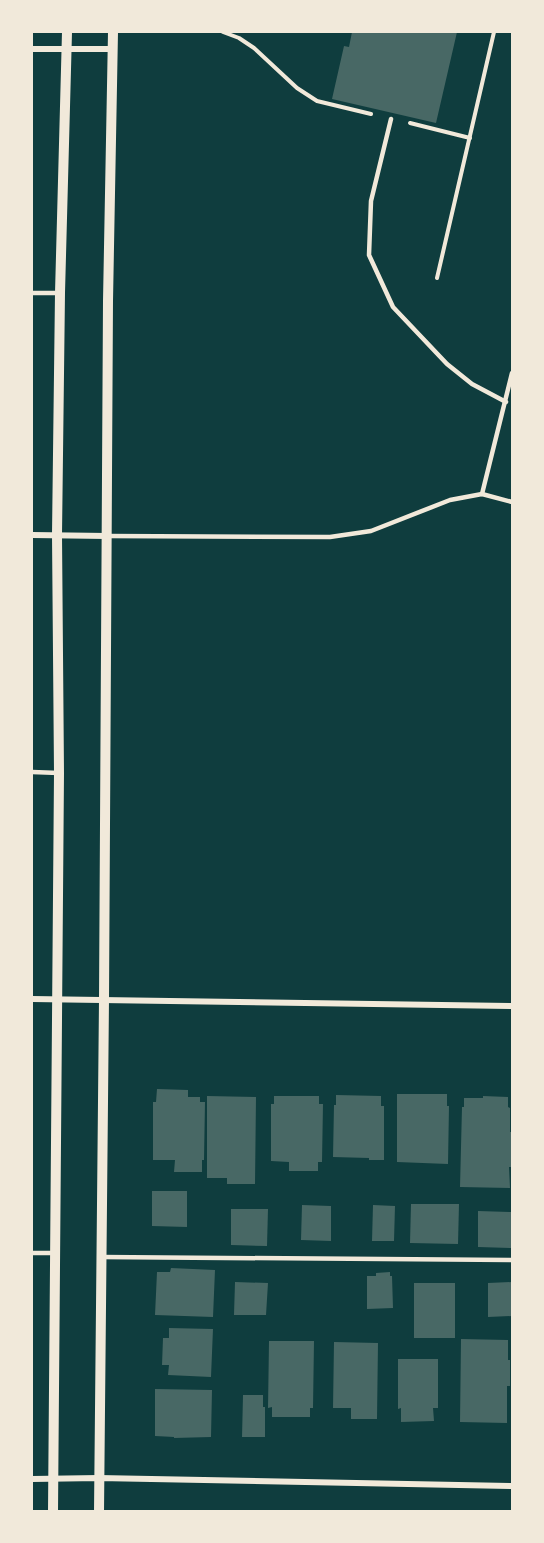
<svg xmlns="http://www.w3.org/2000/svg" width="544" height="1543" viewBox="0 0 544 1543" font-family="'Source Sans 3',sans-serif">
<style>
.building{fill:#486865}
.lines{fill:none;stroke-linecap:round;stroke-linejoin:round}
.path{stroke:#f1e9da;stroke-width:4}
.service{stroke:#f1e9da;stroke-width:4.5}
.minor{stroke:#f1e9da;stroke-width:6}
.tertiary{stroke:#f1e9da;stroke-width:10}
</style>
<rect width="100%" height="100%" fill="#0f3d3e"/>
<!-- building -->
<g class="building">
<path d="M352,32H457L436,123L332,99L344,46L349,47Z"/>
<path d="M157,1089L188,1090V1097H200V1102H205L204,1160H202V1172H174L175,1160H153V1102H156Z"/>
<path d="M397,1094H447V1106H449L448,1164L397,1162Z"/>
<path d="M336,1095L381,1096V1106H384V1160H369V1158L333,1157L334,1105H336Z"/>
<path d="M207,1096L256,1097L255,1184H227V1178H207Z"/>
<path d="M274,1096H319V1104H323L322,1162H318V1171H289V1162L271,1161V1104H274Z"/>
<path d="M483,1096L508,1097V1107L510,1108V1132H512V1167H509L510,1188L460,1187L462,1107H464V1098H483Z"/>
<path d="M152,1191H187V1227L152,1226Z"/>
<path d="M411,1204H459L458,1244L410,1243Z"/>
<path d="M302,1205L331,1206V1241L301,1240Z"/>
<path d="M373,1205L395,1206L394,1241H372Z"/>
<path d="M231,1209H268L267,1246L231,1245Z"/>
<path d="M478,1211L512,1212V1248L478,1247Z"/>
<path d="M171,1268L215,1270L213,1317L155,1315L157,1272H170Z"/>
<path d="M390,1272V1276H392L393,1308L367,1309V1276H376V1273Z"/>
<path d="M235,1282L268,1283L266,1315H234Z"/>
<path d="M512,1282V1316L488,1317V1283Z"/>
<rect x="414" y="1283" width="41" height="55"/>
<path d="M169,1328L213,1329L211,1377L168,1375L169,1365H162L163,1338H169Z"/>
<path d="M461,1339L508,1340V1360H510V1386H507V1423L460,1422Z"/>
<path d="M269,1341H314L313,1408H310V1417H272V1407L268,1408Z"/>
<path d="M334,1342L378,1343L377,1419H351V1408H333Z"/>
<path d="M398,1359H438V1408H433L434,1421L401,1422V1408L398,1409Z"/>
<path d="M155,1389L212,1390L211,1437L174,1438V1437L155,1436Z"/>
<path d="M243,1395H263V1407H265V1437H242Z"/>
</g>
<g class="lines">
<!-- path -->
<g class="path">
<path d="M223,32L239,38L254,48L297,88L317,101L371,114"/>
<path d="M410,123L470,138"/>
<path d="M437,278L494,32"/>
</g>
<!-- service -->
<g class="service">
<path d="M391,119L371,201L369,255L393,307L447,364L472,384L506,402"/>
<path d="M32,293H60"/>
<path d="M482,494L512,373"/>
<path d="M107,536L330,537L371,531L450,500L482,494L512,502"/>
<path d="M32,772L59,773"/>
<path d="M32,1253H56"/>
<path d="M101,1257L512,1260"/>
</g>
<!-- minor -->
<g class="minor">
<path d="M32,49H112"/>
<path d="M32,535L107,536"/>
<path d="M32,999L512,1006"/>
<path d="M32,1479L99,1478L512,1486"/>
</g>
<!-- tertiary -->
<g class="tertiary">
<path d="M53,1512L59,773L57,535L60,293L67,32"/>
<path d="M99,1512L104,999L108,301L113,32"/>
</g>
</g>
<!-- border -->
<rect width="544" height="1543" fill="none" stroke="#f1e9da" stroke-width="66"/>
</svg>
